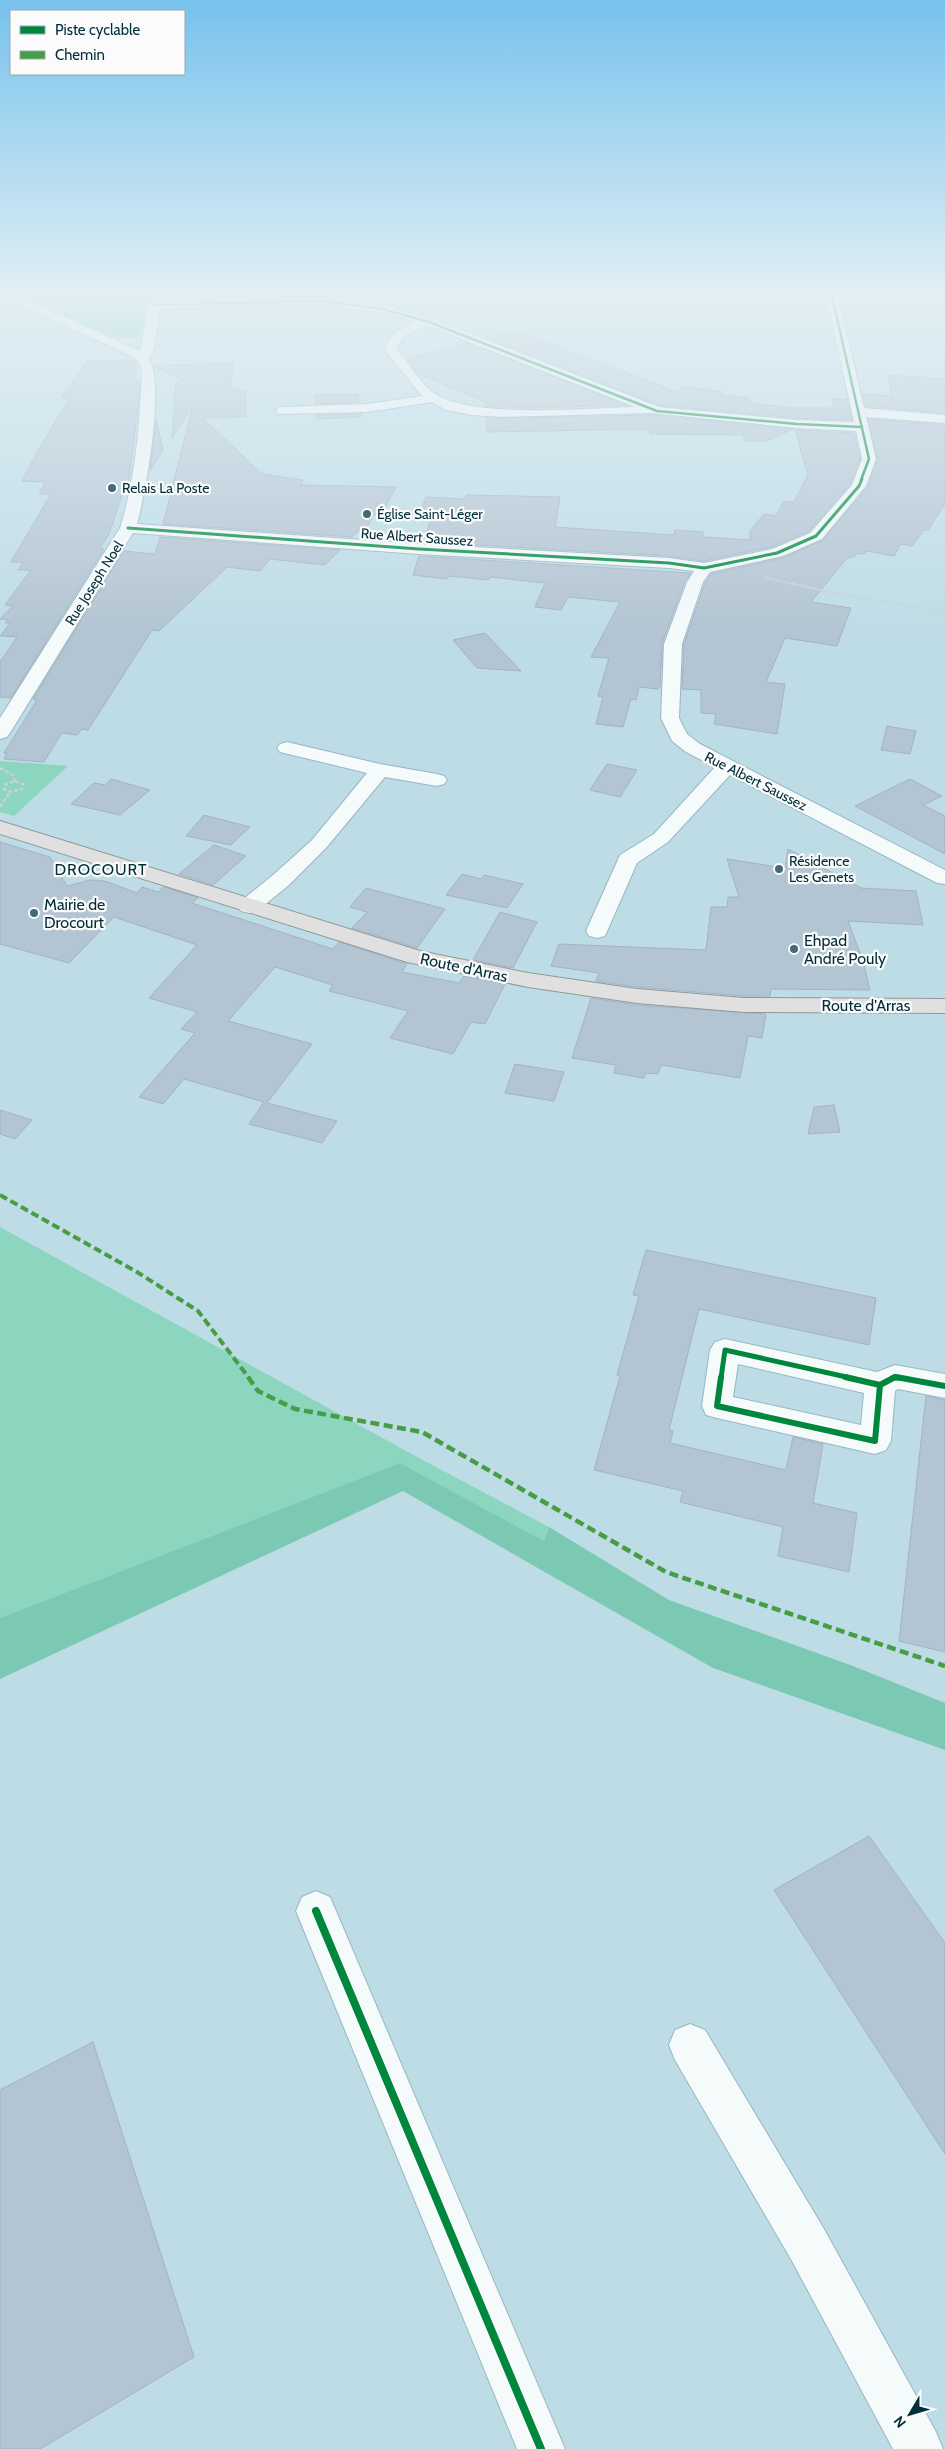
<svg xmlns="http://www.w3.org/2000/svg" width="945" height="2449" viewBox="0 0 945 2449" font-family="Cabin,sans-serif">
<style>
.green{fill:#8cd6bf}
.forest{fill:#7bc9b2}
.building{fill:#b3c4d2;stroke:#a5b2c4}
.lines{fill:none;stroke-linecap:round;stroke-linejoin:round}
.minor-casing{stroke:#96b7c1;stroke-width:2}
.major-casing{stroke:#90989a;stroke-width:2}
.path-far1{stroke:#c7d2d5;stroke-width:2;stroke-dasharray:3 1;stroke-linecap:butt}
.path{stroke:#c7d2d5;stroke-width:2.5;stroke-dasharray:4 2;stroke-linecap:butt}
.minor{fill:#f5fafb;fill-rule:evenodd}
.major{fill:#e1e0e0;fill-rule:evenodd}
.quiet-far1{stroke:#469d44;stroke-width:4;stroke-dasharray:8 4;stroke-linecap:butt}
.quiet{stroke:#469d44;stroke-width:4.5;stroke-dasharray:9 4.5;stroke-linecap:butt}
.cycleway-far4-casing{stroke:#fbfbfb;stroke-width:4}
.cycleway-far3-casing{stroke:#fbfbfb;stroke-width:5}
.cycleway-far2-casing{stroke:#fbfbfb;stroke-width:8}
.cycleway-far1-casing{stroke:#fbfbfb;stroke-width:9}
.cycleway-casing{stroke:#fbfbfb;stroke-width:11}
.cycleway-far4{stroke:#00873e;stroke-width:2.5}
.cycleway-far3{stroke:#00873e;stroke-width:3}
.cycleway-far2{stroke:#00873e;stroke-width:5}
.cycleway-far1{stroke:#00873e;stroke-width:6}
.cycleway{stroke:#00873e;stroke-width:8}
.poi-dot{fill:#426b76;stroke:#fbfbfb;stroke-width:2}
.labels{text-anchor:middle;stroke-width:4.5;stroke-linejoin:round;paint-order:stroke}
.far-poi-label{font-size:14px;fill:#002e3a;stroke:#fbfbfb;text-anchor:start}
.far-street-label{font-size:14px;fill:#002e3a;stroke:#fbfbfb}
.far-quarter-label{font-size:16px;letter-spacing:1px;fill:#002e3a;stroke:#fbfbfb}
.poi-label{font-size:16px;fill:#002e3a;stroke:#fbfbfb;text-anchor:start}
.street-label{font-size:16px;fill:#002e3a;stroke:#fbfbfb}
</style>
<rect width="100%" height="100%" fill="#bedce6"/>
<!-- green -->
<g class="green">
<path d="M0,761L68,766L14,816L0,812Z"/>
<path d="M0,1227L419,1458L549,1527L544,1541L400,1463L0,1618Z"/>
</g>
<!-- forest -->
<g class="forest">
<path d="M21,296H153L139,338H114Z"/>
<path d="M400,1463L544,1541L549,1527L669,1600L853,1666L945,1703V1750L713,1668L403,1491L0,1679V1618Z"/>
</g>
<!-- building -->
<g class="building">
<path d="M514,330L677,392L685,386L722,392L721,395L750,398L748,403L793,408H835L831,399H847L852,420L797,418L659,405L486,338Z"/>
<path d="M467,343L626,405L530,408L486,406V402L418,374L407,359Z"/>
<path d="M88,360H133L136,362V381H140L138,408L128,487H125L109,534L100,549H104L11,698L0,697V662L17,637L0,636L10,623H5L8,620L0,619L13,606L5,605L31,570H18L23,562H11L51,494H39L45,482L22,481L41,445L70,398H61Z"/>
<path d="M233,363L230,389L246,391V417L203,418L262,474L303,480L300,485L396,487L381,515H373L367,528H362L352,537L163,524L193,405L172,438L176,382H180V379L153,366Z"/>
<path d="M887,375L945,379V413L866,406L863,394L892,396Z"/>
<path d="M358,394L359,402L316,404V395Z"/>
<path d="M361,414V417L316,419V415Z"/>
<path d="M651,415L793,429L767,441H745L743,435L650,434L649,429L487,432L486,418Z"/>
<path d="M868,419L945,425V504L928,530H924L912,546L901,544L894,556L867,551L864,554L857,553L855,556L847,558L811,602L851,608L837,646L785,638L766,682L785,684L777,734L714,724L716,714L701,713V690L682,689L684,644L705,583L711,574L783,558L823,540L868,487L878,459Z"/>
<path d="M156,420L163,450L150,471L154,440Z"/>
<path d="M795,430L854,433L860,459L850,484L809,531L771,547L704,561L669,556L423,542L431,520L418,519L426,497L465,499L466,495L560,497L555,527L674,535L675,530L703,532V537L750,540V531L764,514L776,516L784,501L794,502L808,475Z"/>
<path d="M160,537L340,550L325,565L270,559L260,571L227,567L159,631L152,630L88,730L82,729L77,735L62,733L44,762L4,759L7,753H4L37,700L33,699L124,551L155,554Z"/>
<path d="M419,556L691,573L685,581L662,643L660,687L658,689L639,687L636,700L631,699L623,727L596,724L603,697L598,696L609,658L591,657L620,602L568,597L561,610L535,607L545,583L490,577L489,580L449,576L447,579L413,575Z"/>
<path d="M485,633L521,671L477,668L453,640Z"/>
<path d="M887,726L916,731L910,754L881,750Z"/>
<path d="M607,764L637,770L620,797L590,790Z"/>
<path d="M111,779L150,790L120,815L71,804L94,783L105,785Z"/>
<path d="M910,779L942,796L923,805L945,816V854L855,806Z"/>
<path d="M204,815L250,827L231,845L186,836Z"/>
<path d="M0,842L50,857L67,886L90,880L105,881L137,893L142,887L158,892L164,887L198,898L192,903L333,949L339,942L407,964L402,972L459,983L464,976L505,984L485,1024L471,1022L453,1054L390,1038L408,1011L329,991L333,985L275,967L228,1021L312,1044L267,1103L337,1121L322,1143L249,1124L264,1102L184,1079L163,1104L139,1097L195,1033L181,1029L197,1012L149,998L197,945L114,917L69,963L0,944Z"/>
<path d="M214,845L246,856L213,885L179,874Z"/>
<path d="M788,849L861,888L916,891L923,925L848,921L863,961L870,990L771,989L770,996H744L637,987L596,981L599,973L551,966L559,944L706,950L711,907H727L728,897H739L727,859L785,868Z"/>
<path d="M462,874L481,879L484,875L523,884L507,908L446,895Z"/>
<path d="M366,888L445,909L417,948L352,928L367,912L350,907Z"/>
<path d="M500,912L537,922L513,968L473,960Z"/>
<path d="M591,998L637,1005L766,1014L762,1038L748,1036L740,1078L661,1065L658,1074L646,1073L644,1078L614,1073L616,1065L572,1058Z"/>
<path d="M515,1064L564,1072L554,1101L505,1093Z"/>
<path d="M834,1105L840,1132L808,1134L814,1107Z"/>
<path d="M0,1110L32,1120L15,1139L0,1134Z"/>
<path d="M646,1250L876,1298L869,1345L699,1309L669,1430L673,1431L670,1443L786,1470L793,1437L823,1444L813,1503L857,1513L849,1572L778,1556L783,1527L680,1502L683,1491L594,1470L620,1376L617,1375L639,1296L633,1295Z"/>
<path d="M926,1396L945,1400V1652L899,1641Z"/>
<path d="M869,1836L945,1943V2154L774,1890Z"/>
<path d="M93,2042L194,2357L40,2449H0V2090Z"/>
</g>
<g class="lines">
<!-- minor casing -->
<g class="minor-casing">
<g id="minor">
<path d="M2,296H18L140,351L148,305L153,296H165L162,301L321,297L383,305L433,319L659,407L797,420L854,422L826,296H838L864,408L945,415V423L866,417L876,459L866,486L822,539L783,556L710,572L703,582L682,644L679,718L687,734L700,744L945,870V884L937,883L730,775L668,842L637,863L605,936L597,938L589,936L586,931L620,855L654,834L715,767L686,752L672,741L661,718L664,644L687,582L694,571L669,568L419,554L133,533L10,733L7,737L0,739V718L120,528C136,476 140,422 142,368L138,361L129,355ZM321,305L382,312L415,322L396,331L384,349L422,396L367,404L283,407L278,408L276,411L278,414L367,412L432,402L446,410L472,415L502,417L651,413L797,428L856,431L862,459L852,485L810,533L772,549L704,563L669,558L419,544L137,524C146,492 165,386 149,359L154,348L160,308ZM428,326L635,407C587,408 471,419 434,393C421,384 407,361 396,349L404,336Z"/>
<path d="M287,742L380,764L437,774L444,776L447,780L444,784L437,786L385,777L326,848L289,885L257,911L249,913L241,911L238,906L241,901L273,875L312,840L367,773L280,752L277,748L280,744Z"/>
<path d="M725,1339L877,1372L895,1365L945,1374V1398L898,1389L895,1391L891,1441L886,1450L875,1454L717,1418L706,1415L702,1406L710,1350L715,1342ZM738,1364L864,1393L861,1425L733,1397Z"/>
<path d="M316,1891L330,1897L565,2449H517L296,1911L302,1897Z"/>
<path d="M690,2024L705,2030L824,2229L936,2432L943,2449H893L792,2261L675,2060L669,2045L675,2030Z"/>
</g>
</g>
<!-- major casing -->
<g class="major-casing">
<path id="major" d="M0,821L420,951L528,973L637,989L744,998L945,999V1013L744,1012L637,1003L528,987L407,962L0,834Z"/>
</g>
<!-- path-far1 -->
<path class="path-far1" d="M764,577L833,593L945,612"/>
<!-- path -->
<g class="path">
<path d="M0,768L13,775L15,781"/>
<path d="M15,781L23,784L22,789L10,792L4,789L6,784Z"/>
<path d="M0,807L10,792"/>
</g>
<!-- minor -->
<use href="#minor" class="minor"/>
<!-- major -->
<use href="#major" class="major"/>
<!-- quiet-far1 -->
<path class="quiet-far1" d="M0,1195L137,1272L198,1311L249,1378"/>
<!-- quiet -->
<path class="quiet" d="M248,1377L258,1391L295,1409L422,1432L666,1572L945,1666"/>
<!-- cycleway-far4 casing -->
<g class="cycleway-far4-casing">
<g id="cycleway-far4">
<path d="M832,296L869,459L861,480"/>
<path d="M154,305L321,301L383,309L429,322L657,411L797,424L862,427"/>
</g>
</g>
<!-- cycleway-far3 casing -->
<g class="cycleway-far3-casing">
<path id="cycleway-far3" d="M128,528L419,549L669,563L704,568L777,553L816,536L859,486L862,479"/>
</g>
<!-- cycleway-far2 casing -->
<g class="cycleway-far2-casing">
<g id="cycleway-far2">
<path d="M721,1378L725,1350L851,1378"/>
<path d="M892,1378H902"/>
</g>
</g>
<!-- cycleway-far1 casing -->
<g class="cycleway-far1-casing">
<g id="cycleway-far1">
<path d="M721,1377L717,1406L875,1441L880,1385"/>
<path d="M845,1377L880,1385"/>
<path d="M896,1377L945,1386"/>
<path d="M880,1385L895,1377"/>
</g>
</g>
<!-- cycleway casing -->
<g class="cycleway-casing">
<path id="cycleway" d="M316,1911L541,2449"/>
</g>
<!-- cycleway-far4 -->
<use href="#cycleway-far4" class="cycleway-far4"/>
<!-- cycleway-far3 -->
<use href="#cycleway-far3" class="cycleway-far3"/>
<!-- cycleway-far2 -->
<use href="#cycleway-far2" class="cycleway-far2"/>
<!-- cycleway-far1 -->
<use href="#cycleway-far1" class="cycleway-far1"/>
<!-- cycleway -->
<use href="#cycleway" class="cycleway"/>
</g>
<!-- sky -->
<linearGradient id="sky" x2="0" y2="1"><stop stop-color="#77c2ed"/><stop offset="0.46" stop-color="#e2eff4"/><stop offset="1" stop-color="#e2eff4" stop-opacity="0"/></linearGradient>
<rect width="945" height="639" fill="url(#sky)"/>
<!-- markers -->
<g class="poi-dot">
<circle cx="112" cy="488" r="5"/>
<circle cx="367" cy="514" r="5"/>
<circle cx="779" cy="869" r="5"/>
<circle cx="34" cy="913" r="5"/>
<circle cx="794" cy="949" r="5"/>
</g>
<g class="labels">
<!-- far-poi labels -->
<g class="far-poi-label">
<text x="122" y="493">Relais La Poste</text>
<text x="377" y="519">Église Saint-Léger</text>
<text x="789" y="866">Résidence<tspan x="789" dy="16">Les Genets</tspan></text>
</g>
<!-- far-street labels -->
<g class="far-street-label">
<text transform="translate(417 537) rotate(4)" y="5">Rue Albert Saussez</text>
<text transform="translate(94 583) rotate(-58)" y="5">Rue Joseph Noel</text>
<text transform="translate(756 781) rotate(27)" y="5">Rue Albert Saussez</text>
</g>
<!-- far-quarter labels -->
<g class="far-quarter-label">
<text x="101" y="875">DROCOURT</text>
</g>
<!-- poi labels -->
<g class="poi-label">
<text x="44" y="910">Mairie de<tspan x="44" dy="18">Drocourt</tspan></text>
<text x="804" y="946">Ehpad<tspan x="804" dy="18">André Pouly</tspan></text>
</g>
<!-- street labels -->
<g class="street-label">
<text transform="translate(464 967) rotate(12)" y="6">Route d'Arras</text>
<text x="866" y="1011">Route d'Arras</text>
</g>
</g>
<!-- legend -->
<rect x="10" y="10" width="175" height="65" fill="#fbfbfb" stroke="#97a9ae"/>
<rect x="20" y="26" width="25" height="8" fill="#00873e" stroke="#97a9ae"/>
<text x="55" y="35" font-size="15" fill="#002e3a">Piste cyclable</text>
<rect x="20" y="51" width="25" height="8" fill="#469d44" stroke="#97a9ae"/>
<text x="55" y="60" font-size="15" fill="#002e3a">Chemin</text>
<!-- north arrow -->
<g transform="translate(910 2414) rotate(232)" stroke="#fbfbfb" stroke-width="4" paint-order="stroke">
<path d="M0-4L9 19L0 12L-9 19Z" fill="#002e3a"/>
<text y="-8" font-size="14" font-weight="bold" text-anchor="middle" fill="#002e3a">N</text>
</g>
</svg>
